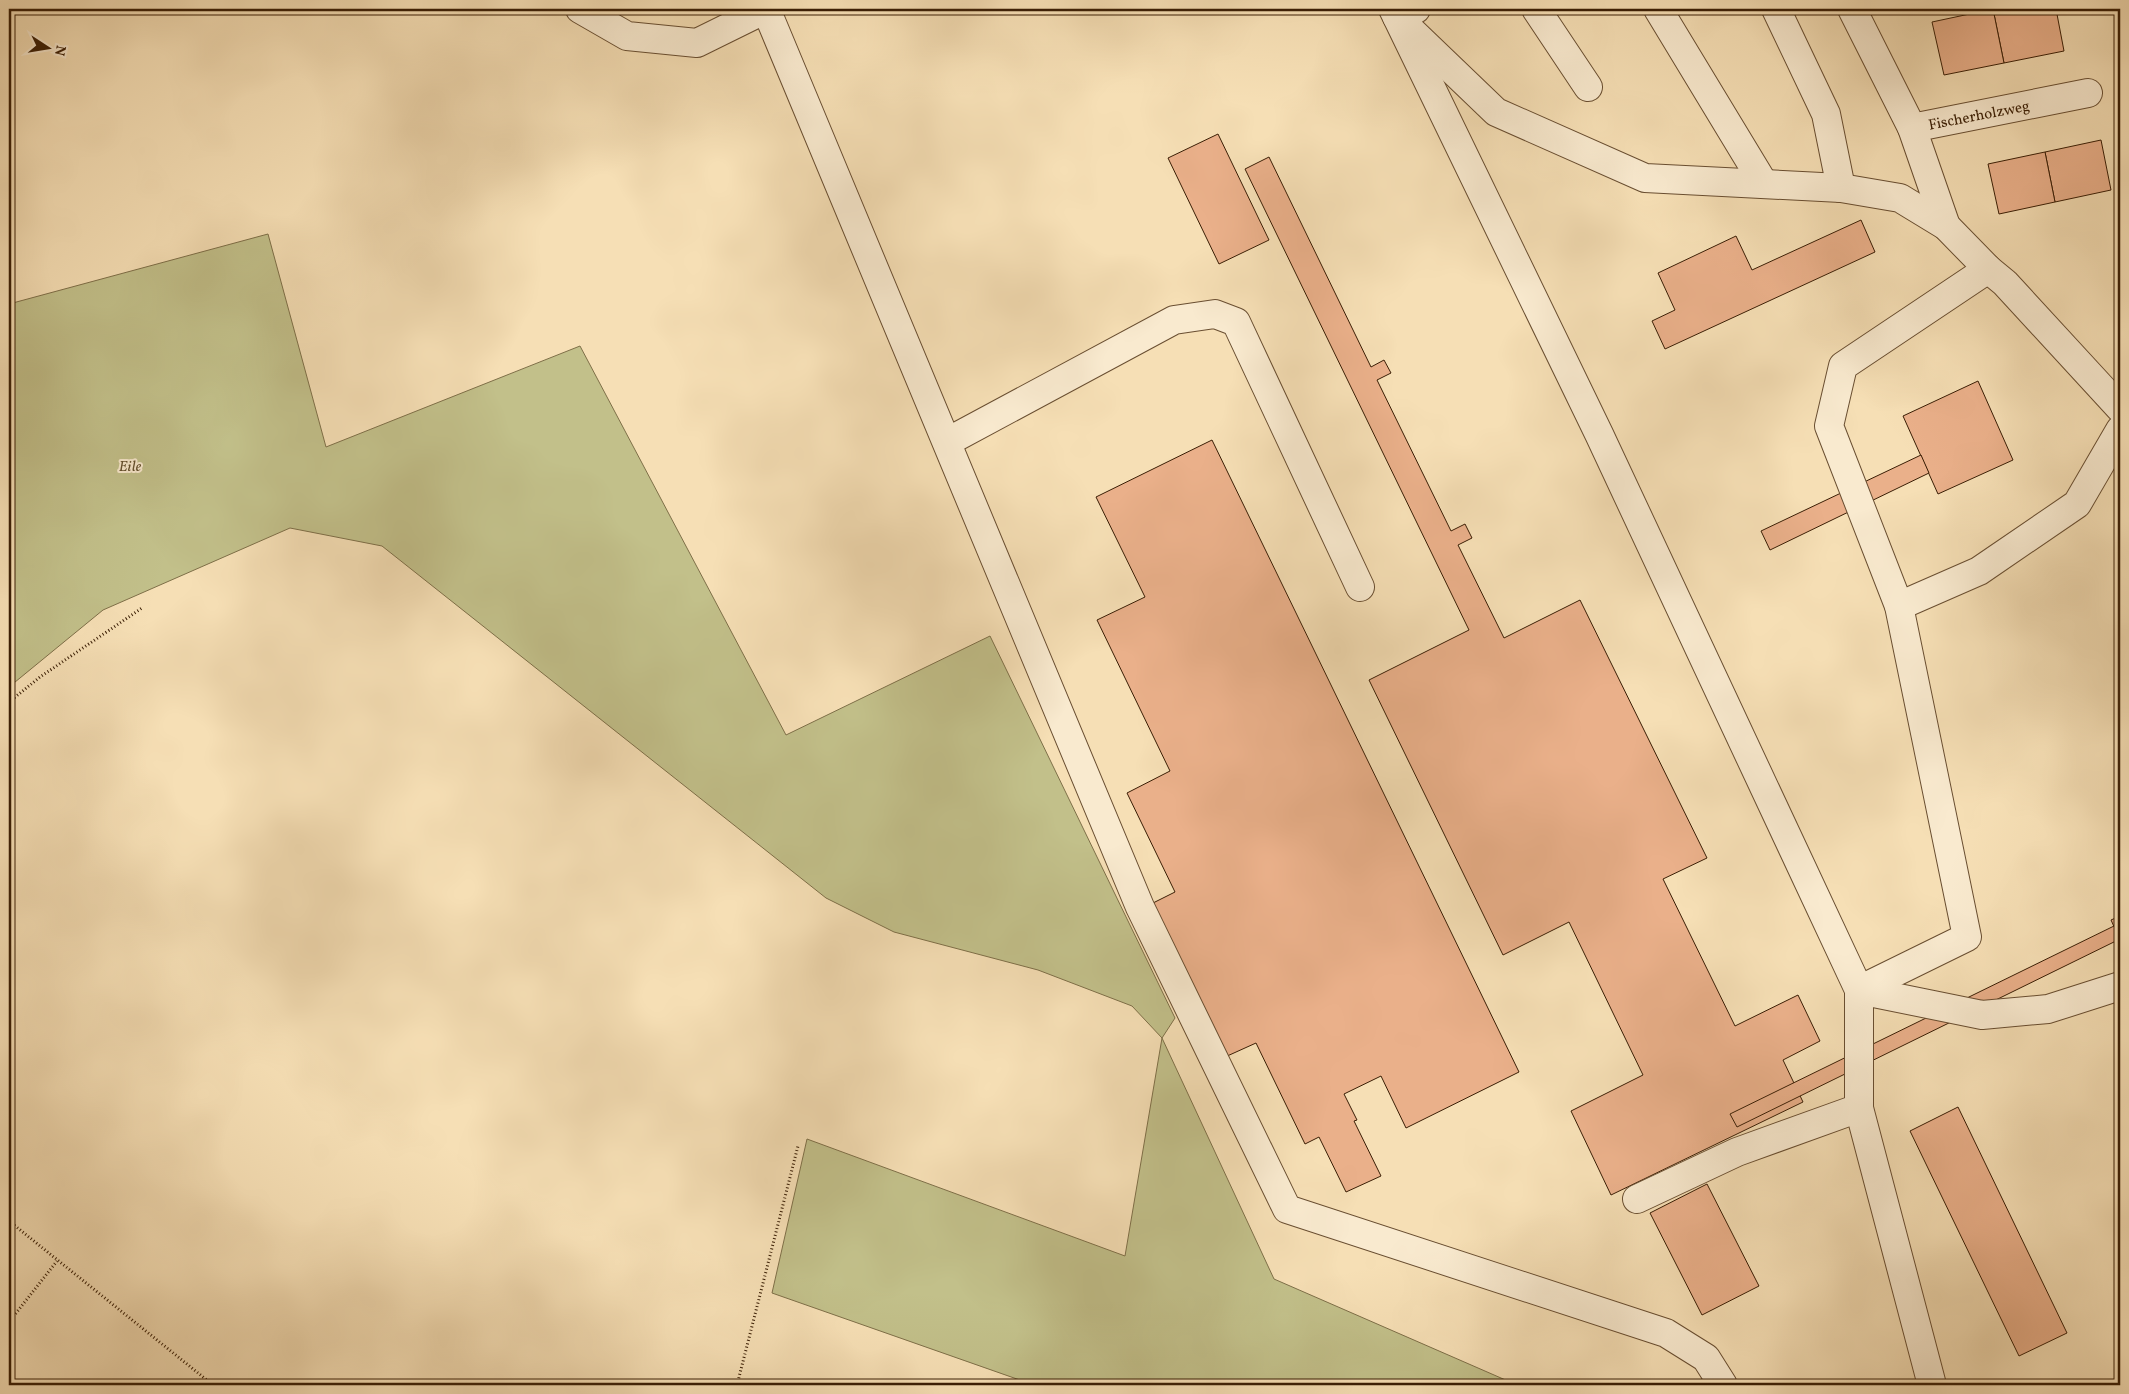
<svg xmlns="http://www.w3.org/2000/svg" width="2129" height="1394" viewBox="0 0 2129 1394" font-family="Vollkorn,serif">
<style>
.green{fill:#c2c08a;stroke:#7e6f48}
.building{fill:#eab08a;stroke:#3a1e05}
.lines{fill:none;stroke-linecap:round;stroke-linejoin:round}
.minor-casing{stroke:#694e31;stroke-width:30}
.path{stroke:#3a1e05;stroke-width:3;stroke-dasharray:1 2.5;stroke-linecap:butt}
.minor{stroke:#f9eacf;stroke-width:28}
.labels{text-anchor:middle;stroke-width:4;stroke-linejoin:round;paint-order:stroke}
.street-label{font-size:15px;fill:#3a1e05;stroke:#f9eacf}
.park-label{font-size:15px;font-style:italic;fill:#634f2d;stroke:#f9eacf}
</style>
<rect width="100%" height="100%" fill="#f6dfb5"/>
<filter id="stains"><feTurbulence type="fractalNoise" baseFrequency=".004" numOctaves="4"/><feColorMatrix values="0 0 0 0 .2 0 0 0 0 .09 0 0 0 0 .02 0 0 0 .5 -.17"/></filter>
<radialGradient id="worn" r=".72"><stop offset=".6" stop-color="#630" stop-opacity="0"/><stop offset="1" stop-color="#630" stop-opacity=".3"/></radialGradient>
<!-- green -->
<path class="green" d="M268,234L326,447L580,346L786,735L990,636L1175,1018L1162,1038L1274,1279L1517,1385H1034L772,1293L807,1139L1125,1256L1162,1038L1132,1006L1038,970L894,932L826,898L382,546L290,528L103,610L9,687V304Z"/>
<!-- building -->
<g class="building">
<path d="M1993,9H2056L2064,51L2004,63Z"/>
<path d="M1993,9L2004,63L1944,75L1932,22Z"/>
<path d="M1218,134L1269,240L1219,264L1168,158Z"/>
<path d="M2101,140L2111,190L2055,202L2045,152Z"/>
<path d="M2045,152L2055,202L1999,214L1988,164Z"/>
<path d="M1269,157L1371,367L1384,360L1391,373L1377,380L1451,531L1465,524L1472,538L1458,545L1504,638L1580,600L1707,858L1663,879L1735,1026L1798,995L1820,1041L1783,1060L1803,1102L1611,1195L1571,1111L1643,1075L1569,922L1503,955L1369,680L1469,630L1245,169Z"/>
<path d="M1861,220L1875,252L1665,349L1652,321L1675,310L1658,273L1736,236L1752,270Z"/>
<path d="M1978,381L2013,460L1938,494L1903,416Z"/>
<path d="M1212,440L1519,1072L1406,1128L1381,1076L1344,1094L1357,1120L1354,1121L1381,1176L1346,1192L1319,1137L1305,1144L1256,1043L1225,1057L1151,904L1175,892L1127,793L1170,771L1097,620L1145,597L1096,497Z"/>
<path d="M1921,455L1929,473L1770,550L1761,531Z"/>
<path d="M2120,916V940L2111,920Z"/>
<path d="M2114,926L2120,939L1737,1127L1730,1114Z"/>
<path d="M1958,1107L2067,1333L2019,1356L1910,1131Z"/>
<path d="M1707,1184L1759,1286L1702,1315L1650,1213Z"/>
</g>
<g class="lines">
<!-- minor casing -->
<g class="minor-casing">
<g id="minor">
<path d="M580,9L627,36L697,43L766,9"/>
<path d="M767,9H766L1140,907L1287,1209L1666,1333L1706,1358L1723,1385"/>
<path d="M1393,9L1599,434L1859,990V1108L1932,1385"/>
<path d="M1416,9L1397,17L1496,112L1645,178L1841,188L1900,198L1946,226L1988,269L2005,283L2120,408"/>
<path d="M1536,9L1588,87"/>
<path d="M1658,9L1764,184"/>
<path d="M1776,9L1826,114L1841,188"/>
<path d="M1852,9L1912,128L2088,93"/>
<path d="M1912,128L1946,226"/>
<path d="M947,442L1174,320L1215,314L1236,322L1360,587"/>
<path d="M1899,606L1979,571L2077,504L2120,430"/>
<path d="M1859,990L1967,937L1899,606L1829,426L1843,366L1988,269"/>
<path d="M1859,990L1982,1015L2048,1009L2120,986"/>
<path d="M1637,1199L1737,1152L1859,1108"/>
</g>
</g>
<!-- path -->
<g class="path">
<path d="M9,702L40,677L142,608"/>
<path d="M9,1221L213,1385"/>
<path d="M9,1322L57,1261"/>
<path d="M737,1385L798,1146"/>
</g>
<!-- minor -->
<use href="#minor" class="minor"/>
</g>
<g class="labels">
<!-- street labels -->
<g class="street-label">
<text transform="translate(1979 115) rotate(-11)" y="5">Fischerholzweg</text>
</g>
<!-- park labels -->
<g class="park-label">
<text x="130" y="471">Eile</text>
</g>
</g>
<!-- margin -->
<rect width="2129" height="1394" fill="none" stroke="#f6dfb5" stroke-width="30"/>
<rect x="10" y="10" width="2109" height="1374" fill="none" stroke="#3a1e05" stroke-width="2.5"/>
<rect x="15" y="15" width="2099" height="1364" fill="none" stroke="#3a1e05"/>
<!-- north arrow -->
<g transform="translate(48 48) rotate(102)" stroke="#f9eacf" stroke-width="4" paint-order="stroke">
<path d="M0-4L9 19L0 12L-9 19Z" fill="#3a1e05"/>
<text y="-8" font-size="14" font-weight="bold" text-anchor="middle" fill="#3a1e05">N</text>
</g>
<rect width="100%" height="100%" filter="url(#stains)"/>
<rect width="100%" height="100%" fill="url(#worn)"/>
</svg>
